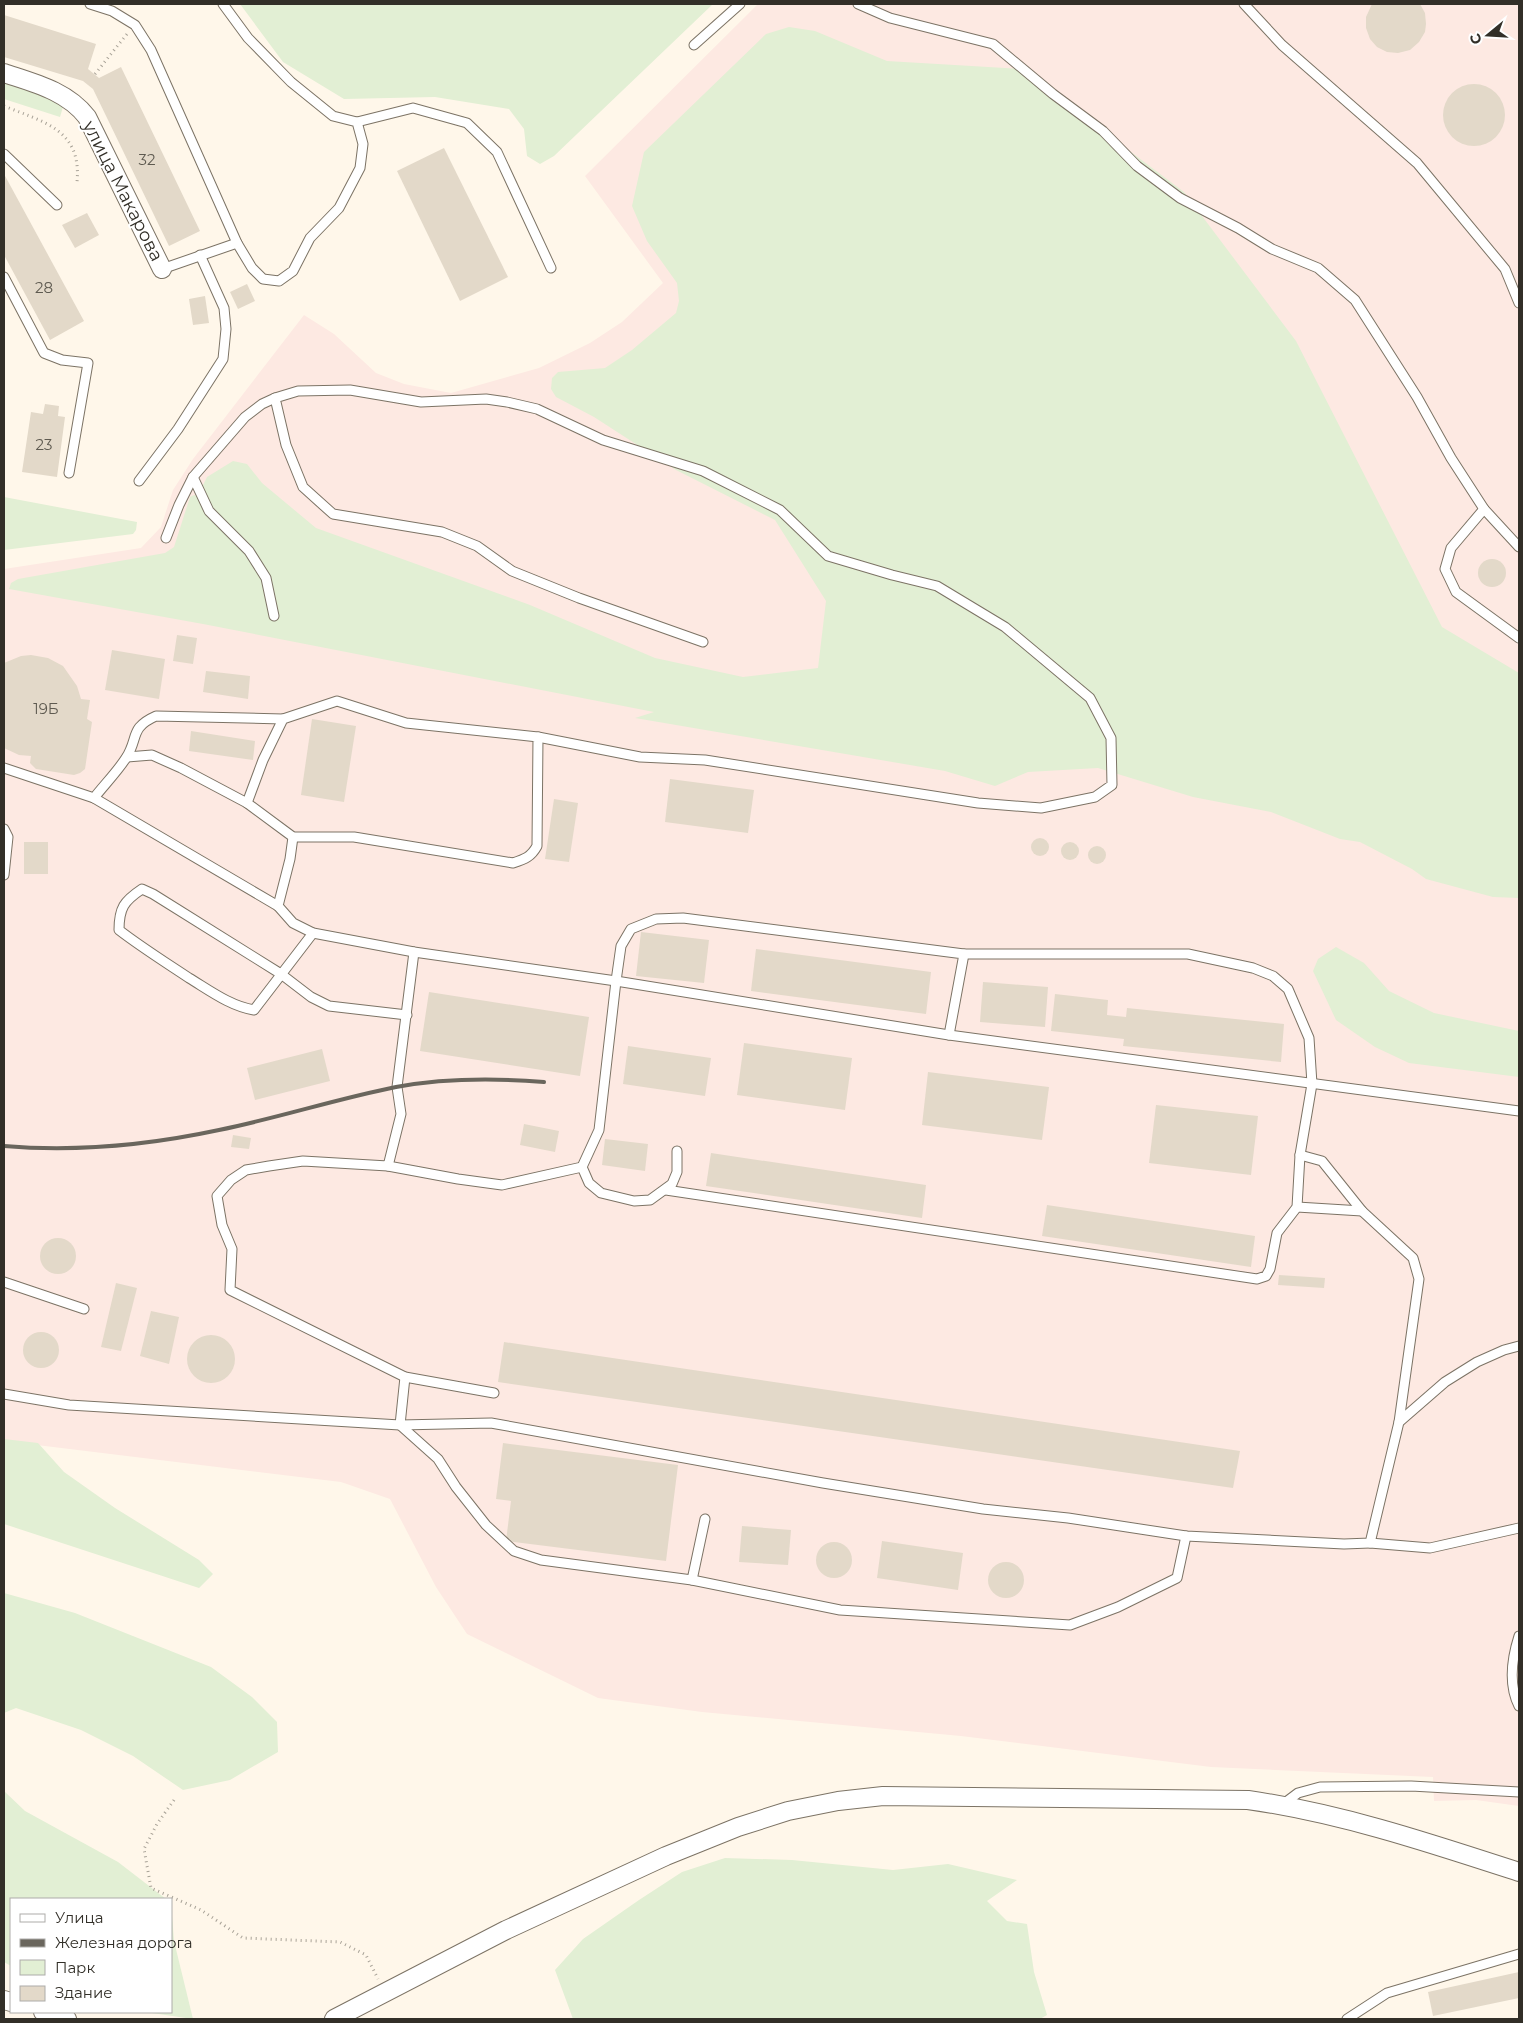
<svg xmlns="http://www.w3.org/2000/svg" width="1523" height="2023" viewBox="0 0 1523 2023" font-family="Montserrat,sans-serif">
<style>
.industrial{fill:#fde9e2}
.green{fill:#e2efd4}
.building{fill:#e3d9c9}
.lines{fill:none;stroke-linecap:round;stroke-linejoin:round}
.service-casing{stroke:#7c7365;stroke-width:11}
.minor-casing{stroke:#7c7365;stroke-width:20}
.path{stroke:#a8a297;stroke-width:3;stroke-dasharray:1 4;stroke-linecap:butt}
.service{stroke:#fff;stroke-width:9}
.minor{stroke:#fff;stroke-width:18}
.rail{stroke:#6a665d;stroke-width:4}
.labels{text-anchor:middle;stroke-width:4;stroke-linejoin:round;paint-order:stroke}
.number-label{font-size:15px;fill:#5e5a50}
.street-label{font-size:18px;fill:#322f28;stroke:#fff}
</style>
<rect width="100%" height="100%" fill="#fff7ea"/>
<!-- industrial -->
<path class="industrial" d="M758,4H1519V1806L1476,1800L1434,1801L1433,1777L1211,1767L961,1736L702,1712L598,1698L467,1634L436,1587L390,1499L341,1482L4,1441V569L141,548L161,527L173,490L193,459L304,315L334,334L376,373L404,384L451,393L539,368L590,343L622,322L663,283L585,176Z"/>
<!-- green -->
<g class="green">
<path d="M240,4H713L554,156L540,164L527,156L524,129L509,109L435,97L344,99L283,62Z"/>
<path d="M789,27L815,31L887,61L1021,69L1184,192L1296,341L1442,627L1519,673V898L1493,897L1426,879L1412,869L1360,842L1340,839L1271,812L1193,797L1098,768L1028,772L995,786L945,771L635,718L654,712L203,624L9,589L11,583L18,579L165,553L174,547L190,497L194,495L199,497L267,578L212,510L202,487L207,477L233,461L247,464L262,483L316,528L530,605L655,658L743,677L818,668L826,601L775,520L676,470L594,417L556,397L551,389L552,378L558,372L605,368L632,350L676,313L679,301L677,283L647,241L632,206L644,152L766,34Z"/>
<path d="M4,80L65,100L60,117L4,99Z"/>
<path d="M4,497L137,522L136,530L133,534L4,550Z"/>
<path d="M1336,947L1364,963L1389,991L1434,1013L1519,1031V1077L1409,1063L1375,1047L1336,1020L1313,971L1318,959Z"/>
<path d="M4,1439L38,1443L64,1472L115,1508L199,1560L213,1574L199,1588L4,1524Z"/>
<path d="M4,1593L75,1613L211,1667L252,1697L277,1722L278,1752L230,1780L183,1790L133,1756L81,1730L16,1708L4,1713Z"/>
<path d="M4,1791L25,1811L118,1862L166,1899H11V1966L4,1962Z"/>
<path d="M725,1858L792,1860L893,1870L948,1864L1017,1880L987,1901L1007,1921L1027,1924L1034,1972L1047,2015L1040,2019H573L555,1970L583,1939L639,1900L682,1872Z"/>
<path d="M171,1903L174,1941L193,2019L145,2012H171Z"/>
</g>
<!-- building -->
<g class="building">
<path d="M1372,4H1420L1425,13L1426,24L1425,32L1419,42L1410,50L1398,53L1387,52L1377,47L1370,39L1366,28V17Z"/>
<path d="M4,15L96,44L88,69L99,78L121,67L200,231L169,246L93,89L83,81L4,57Z"/>
<circle cx="1474" cy="115" r="31"/>
<path d="M444,148L508,277L460,301L397,171Z"/>
<path d="M4,174L84,321L50,340L4,255Z"/>
<path d="M87,213L99,235L75,248L62,225Z"/>
<path d="M247,284L255,301L238,309L230,292Z"/>
<path d="M205,296L209,323L193,325L189,299Z"/>
<path d="M45,404L59,406L58,416L65,417L57,477L22,472L31,412L43,414Z"/>
<circle cx="1492" cy="573" r="14"/>
<path d="M177,635L197,638L193,664L173,661Z"/>
<path d="M112,650L165,659L159,699L105,690Z"/>
<path d="M31,655L48,658L63,666L77,686L81,699L90,700L87,719L92,722L85,769L80,773L74,775L36,769L30,763L31,756L19,755L4,748V663L21,656Z"/>
<path d="M206,671L250,676L248,699L203,692Z"/>
<path d="M312,719L356,726L344,802L301,795Z"/>
<path d="M191,731L255,741L253,760L189,751Z"/>
<path d="M670,779L754,790L748,833L665,822Z"/>
<path d="M554,799L578,803L569,862L545,859Z"/>
<circle cx="1040" cy="847" r="9"/>
<circle cx="1070" cy="851" r="9"/>
<rect x="24" y="842" width="24" height="32"/>
<circle cx="1097" cy="855" r="9"/>
<path d="M641,932L709,940L704,983L636,976Z"/>
<path d="M756,949L931,972L926,1014L751,991Z"/>
<path d="M983,982L1048,987L1045,1027L980,1022Z"/>
<path d="M429,992L589,1017L580,1076L420,1051Z"/>
<path d="M1055,994L1108,1000L1107,1015L1126,1017L1127,1008L1284,1024L1281,1062L1123,1046L1124,1039L1051,1031Z"/>
<path d="M744,1043L852,1058L845,1110L737,1095Z"/>
<path d="M628,1046L711,1058L705,1096L623,1084Z"/>
<path d="M322,1049L330,1081L255,1100L247,1068Z"/>
<path d="M928,1072L1049,1087L1042,1140L922,1125Z"/>
<path d="M1156,1105L1258,1116L1251,1175L1149,1163Z"/>
<path d="M524,1124L559,1131L555,1152L520,1145Z"/>
<path d="M233,1135L251,1138L249,1149L231,1147Z"/>
<path d="M605,1139L648,1144L645,1171L602,1165Z"/>
<path d="M711,1153L926,1185L922,1218L706,1186Z"/>
<path d="M1047,1205L1255,1236L1251,1267L1042,1236Z"/>
<circle cx="58" cy="1256" r="18"/>
<path d="M1279,1275L1325,1278L1324,1288L1278,1285Z"/>
<path d="M116,1283L137,1288L121,1351L101,1347Z"/>
<path d="M151,1311L179,1317L169,1364L140,1356Z"/>
<circle cx="41" cy="1350" r="18"/>
<circle cx="211" cy="1359" r="24"/>
<path d="M504,1342L1240,1451L1233,1488L498,1382Z"/>
<path d="M503,1443L678,1465L666,1561L506,1541L511,1501L496,1499Z"/>
<path d="M742,1526L791,1530L788,1565L739,1562Z"/>
<path d="M882,1541L963,1553L958,1590L877,1578Z"/>
<circle cx="834" cy="1560" r="18"/>
<circle cx="1006" cy="1580" r="18"/>
<path d="M1519,1972V1998L1433,2016L1428,1992Z"/>
</g>
<g class="lines">
<!-- service casing -->
<g class="service-casing">
<g id="service">
<path d="M90,4L112,11L135,25L151,50L237,243"/>
<path d="M858,4L890,18L993,44L1053,94L1103,131L1137,166L1180,198L1238,228L1272,249L1318,268L1355,300L1417,397L1451,458L1484,509L1519,547"/>
<path d="M1244,4L1282,45L1417,163L1505,269L1519,303"/>
<path d="M694,45L740,4"/>
<path d="M357,122L413,108L467,123L497,152L551,268"/>
<path d="M4,154L57,205"/>
<path d="M162,269L237,243L252,268L263,279L279,281L293,271L310,238L339,208L360,168L363,144L357,122L333,116L291,82L248,38L223,4"/>
<path d="M4,277L44,353L62,360L88,363L69,473"/>
<path d="M193,477L209,511L249,551L266,578L274,616"/>
<path d="M139,481L178,429L223,359L226,329L224,308L200,255"/>
<path d="M1484,509L1451,548L1445,569L1456,592L1519,638"/>
<path d="M166,538L179,505L193,477L245,417L262,404L275,398"/>
<path d="M337,701L406,723L538,737L537,846C531,857 525,859 513,863L354,837H293L247,803L263,760L283,719Z"/>
<path d="M538,737L640,757L705,760L978,803L1041,808L1095,797L1112,785L1111,738L1090,698L1005,627L937,586L892,575L828,556L780,510L703,471L603,440L537,409L507,402L486,399L421,402L350,390L298,391L275,398L286,445L303,487L333,514L442,532L477,546L512,571L579,598L703,642"/>
<path d="M127,757L152,755L181,768L247,803"/>
<path d="M4,768L94,798C104,785 117,772 126,758C139,738 129,728 156,716L283,719"/>
<path d="M94,798L278,906"/>
<path d="M4,829L8,837L4,875"/>
<path d="M293,837L290,859L278,906L293,923L313,933L414,952L616,981L949,1035L1519,1111"/>
<path d="M313,933L254,1010C230,1006 209,990 189,978C165,962 141,947 119,930C119,908 124,901 142,889L153,894L281,974L311,997L329,1006L407,1015"/>
<path d="M414,952L397,1087L401,1114L388,1166L303,1161L269,1166L246,1170L231,1180L217,1196L222,1225L232,1249L230,1290L405,1377L494,1393"/>
<path d="M1300,1155L1322,1161L1362,1211L1413,1258L1419,1279L1399,1422"/>
<path d="M388,1166L458,1179L502,1185L582,1167L599,1130L616,981L621,946L631,929L656,919L683,918L964,954L949,1035"/>
<path d="M582,1167L589,1183L601,1193L634,1201L650,1200L672,1184L677,1172V1151"/>
<path d="M666,1190L1257,1279L1266,1276L1270,1269L1277,1233L1297,1207L1300,1155L1312,1084L1309,1038L1288,989L1273,976L1253,968L1188,954H964"/>
<path d="M1297,1207L1362,1211"/>
<path d="M4,1282L84,1309"/>
<path d="M405,1377L400,1425L438,1459L456,1487L486,1525L514,1551L541,1560L692,1580L705,1519"/>
<path d="M4,1394L69,1405L400,1425L491,1423L823,1483L983,1509L1068,1518L1186,1536L1344,1544L1370,1543L1399,1422L1445,1382L1477,1362L1504,1350L1519,1346"/>
<path d="M1370,1543L1430,1548L1519,1528"/>
<path d="M692,1580L840,1610L1070,1625L1118,1607L1177,1578L1186,1536"/>
<path d="M1519,1636C1512,1658 1508,1684 1519,1706"/>
<path d="M1282,1805L1298,1793L1320,1787L1411,1786L1519,1792"/>
<path d="M1347,2019L1387,1993L1519,1954"/>
</g>
</g>
<!-- minor casing -->
<g class="minor-casing">
<g id="minor">
<path d="M4,73C34,83 67,91 87,117L162,269"/>
<path d="M4,2000L11,2002"/>
<path d="M43,2012L67,2019"/>
<path d="M334,2019L506,1930L666,1856L738,1827L788,1811L838,1801L883,1796L1248,1800C1340,1813 1430,1843 1519,1872"/>
</g>
</g>
<!-- path -->
<g class="path">
<path d="M95,74L127,34"/>
<path d="M4,106C43,122 82,129 77,182"/>
<path d="M174,1800L157,1824L144,1849L151,1888L201,1910L243,1938L340,1942L366,1955L378,1979"/>
</g>
<!-- service -->
<use href="#service" class="service"/>
<!-- minor -->
<use href="#minor" class="minor"/>
<!-- rail -->
<path class="rail" d="M4,1146C75,1152 149,1145 219,1130C278,1118 336,1099 396,1087C445,1078 494,1078 544,1082"/>
</g>
<g class="labels">
<!-- number labels -->
<g class="number-label">
<text x="147" y="165">32</text>
<text x="44" y="293">28</text>
<text x="44" y="450">23</text>
<text x="46" y="714">19Б</text>
</g>
<!-- street labels -->
<g class="street-label">
<text transform="translate(123 191) rotate(63)" y="6">улица Макарова</text>
</g>
</g>
<!-- border -->
<rect width="1523" height="2023" fill="none" stroke="#322f28" stroke-width="10"/>
<!-- legend -->
<rect x="10" y="1898" width="162" height="115" fill="#ffffff" stroke="#adaca9"/>
<rect x="20" y="1914" width="25" height="8" fill="#ffffff" stroke="#adaca9"/>
<text x="55" y="1923" font-size="15" fill="#322f28">Улица</text>
<rect x="20" y="1939" width="25" height="8" fill="#6a665d" stroke="#adaca9"/>
<text x="55" y="1948" font-size="15" fill="#322f28">Железная дорога</text>
<rect x="20" y="1960" width="25" height="15" fill="#e2efd4" stroke="#adaca9"/>
<text x="55" y="1973" font-size="15" fill="#322f28">Парк</text>
<rect x="20" y="1986" width="25" height="15" fill="#e3d9c9" stroke="#adaca9"/>
<text x="55" y="1998" font-size="15" fill="#322f28">Здание</text>
<!-- north arrow -->
<g transform="translate(1488 35) rotate(252)" stroke="#ffffff" stroke-width="4" paint-order="stroke">
<path d="M0-4L9 19L0 12L-9 19Z" fill="#322f28"/>
<text y="-8" font-size="14" font-weight="bold" text-anchor="middle" fill="#322f28">С</text>
</g>
</svg>
